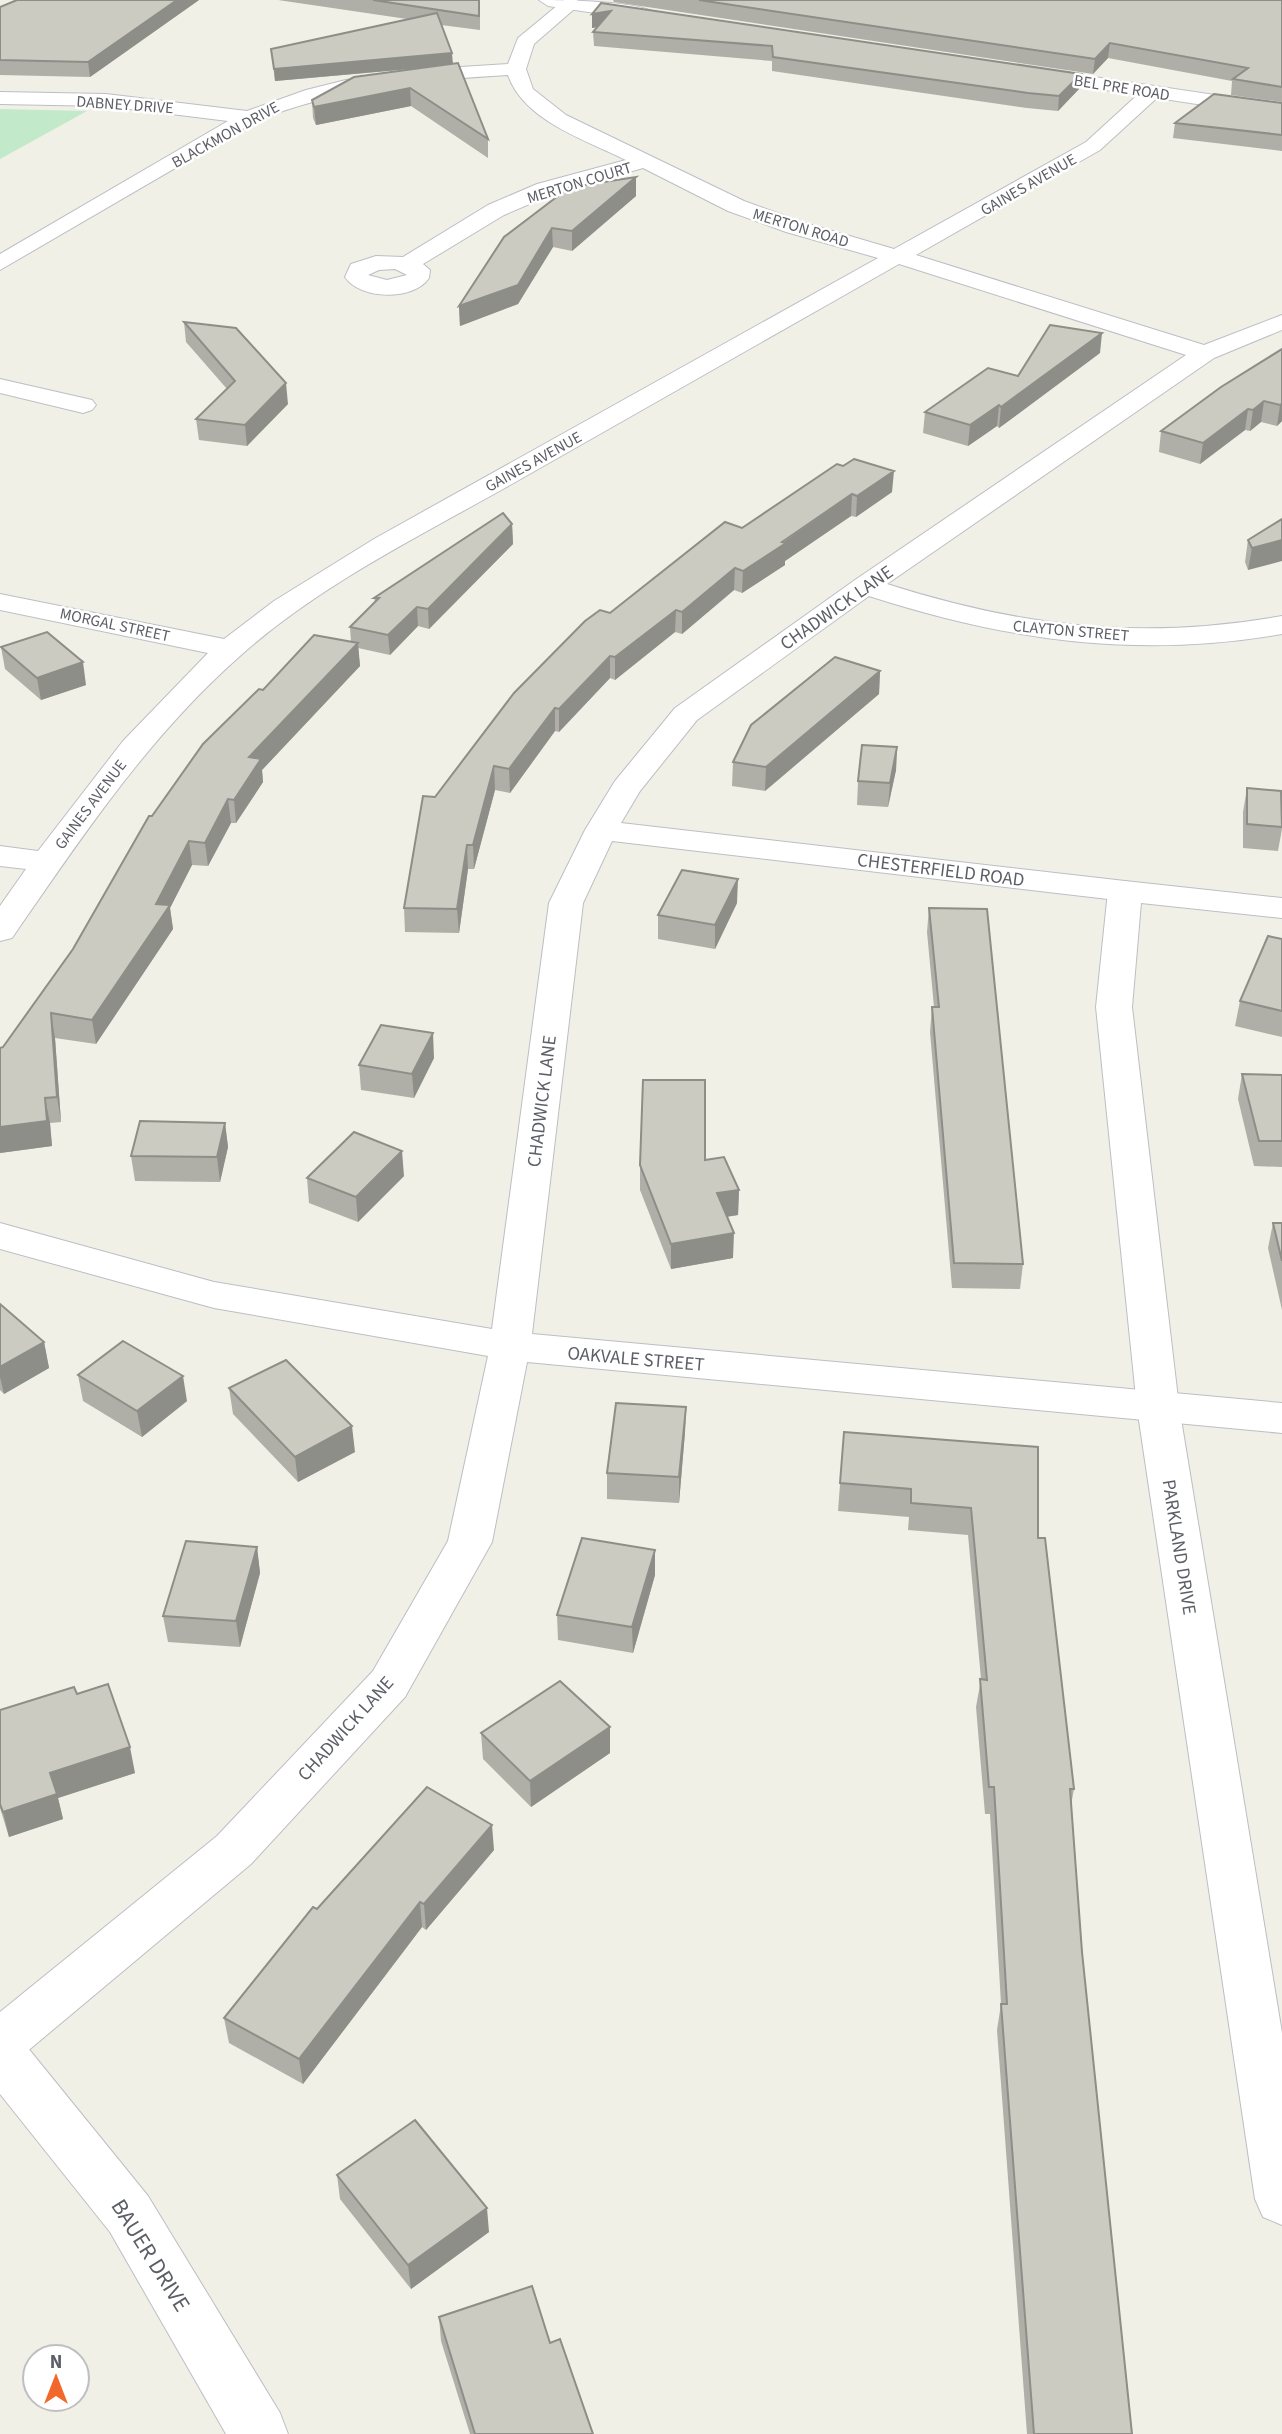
<svg xmlns="http://www.w3.org/2000/svg" width="1282" height="2434" viewBox="0 0 1282 2434" font-family="'Source Sans 3',sans-serif">
<style>
.green{fill:#c1e9ca}
.lines{fill:none;stroke-linecap:round;stroke-linejoin:round}
.minor-casing{stroke:#bdbec5;stroke-width:2}
.tertiary-casing{stroke:#bdbec5;stroke-width:2}
.secondary-casing{stroke:#c0c1c9;stroke-width:2}
.minor{fill:#fff;fill-rule:evenodd}
.tertiary{fill:#fff;fill-rule:evenodd}
.secondary{fill:#fff;fill-rule:evenodd}
.wall{fill:#afafa7}
.shaded-wall{fill:#8e8e88}
.building{fill:#cbcbc2;stroke:#8e8e88;stroke-width:2}
.labels{text-anchor:middle;stroke-width:5;stroke-linejoin:round;paint-order:stroke}
.far-street-label{font-size:16px;fill:#5d5f67;stroke:#fff}
.street-label{font-size:19px;fill:#5d5f67;stroke:#fff}
.near-street-label{font-size:23px;fill:#5d5f67;stroke:#fff}
</style>
<rect width="100%" height="100%" fill="#f0f0e6"/>
<!-- green -->
<path class="green" d="M0,109L87,111L0,159Z"/>
<g class="lines">
<!-- minor casing -->
<g class="minor-casing">
<g id="minor">
<path d="M564,0H577L580,4L534,44L526,69L533,89L566,115L744,201L802,222L894,249L1086,142L1145,88H1159L1162,92L1159,96L1100,150L916,255L1204,345L1282,315V330L1214,358L887,584C1022,627 1141,641 1282,616V634C1137,659 1008,641 869,596L697,720L640,791L621,823L1125,881L1137,884L1142,891L1137,898L1125,901L612,841L583,903L532,1334L1282,1403V1433L527,1362L492,1542L405,1697L251,1864L18,2059L0,2066V2012L217,1836L373,1671L448,1541L488,1356L214,1308L0,1249V1223L214,1282L492,1329L549,903L585,830L615,781L675,708L855,580L1186,355L899,264C767,339 635,414 503,489C414,539 317,587 240,656C148,737 81,838 12,938L0,941V906L26,869L0,866V846L38,851L123,741L208,653L0,610V594L224,639L274,601L374,539L878,258L786,232L728,211L643,168L553,194L504,215L423,264L430,270L429,278C414,301 360,300 345,277L351,264L376,256L403,257L488,205L537,184L626,160C586,140 524,121 508,75C421,80 338,88 256,121L0,270V254L228,121L106,106L0,104V92L106,94L247,111L306,90L346,80L413,70L508,64L518,38ZM395,269L407,275L387,280L368,275L379,270Z"/>
<path d="M0,379L92,400L96,405L92,410L83,413L0,393Z"/>
</g>
</g>
<!-- tertiary casing -->
<g class="tertiary-casing">
<g id="tertiary">
<path d="M1125,881L1282,898V918L1141,903L1132,1007L1179,1407L1282,2033V2225L1263,2217L1255,2199L1137,1407L1096,1007L1108,891L1113,884Z"/>
<path d="M0,2031L19,2037L148,2196L280,2413L288,2434H226L110,2232L0,2094Z"/>
</g>
</g>
<!-- secondary casing -->
<g class="secondary-casing">
<g id="secondary">
<path d="M539,0C560,0 646,1 658,15L649,21L548,6Z"/>
<path d="M1027,67L1282,105V117L1020,77L1017,73Z"/>
</g>
</g>
<!-- minor -->
<use href="#minor" class="minor"/>
<!-- tertiary -->
<use href="#tertiary" class="tertiary"/>
<!-- secondary -->
<use href="#secondary" class="secondary"/>
</g>
<!-- wall -->
<g class="wall">
<path d="M17,0H199L90,77L0,75V7Z"/>
<path d="M278,0H480V30L441,25L453,64L488,139V158L411,106L316,125L313,118L312,100L434,67L275,81L271,49L407,19Z"/>
<path d="M613,0H1282V102L1231,95L1232,81L1108,58L1093,74L614,2Z"/>
<path d="M592,14L1079,89L1058,111L1027,108L772,71V61L594,46L593,32L597,27L592,28Z"/>
<path d="M1282,103V151L1173,138L1175,123Z"/>
<path d="M636,177V196L572,251L553,247L518,304L460,326L459,306L578,186Z"/>
<path d="M184,322L288,404L247,446L199,440L196,419L227,389L186,342Z"/>
<path d="M1282,349V421L1277,426L1261,422L1250,431L1245,430L1200,464L1159,452L1161,431Z"/>
<path d="M1100,353L999,428L997,426L968,446L923,433L925,412L1018,376Z"/>
<path d="M837,464L892,492L856,517L851,516L785,561V565L742,593L734,590L682,634L675,632L615,680L610,678L559,732L555,731L510,793L495,790L474,869H468L459,933L405,932L404,908L435,797L610,613L742,528Z"/>
<path d="M1282,519L1248,570L1245,562L1248,540Z"/>
<path d="M512,524L513,544L429,629L418,626L390,655L358,648L360,666L262,770L263,782L236,823H231L208,866L192,865L170,908L173,929L96,1044L55,1038L61,1122L50,1123L52,1146L0,1153V1048L3,1047L73,949L152,816L263,690L351,642L350,627L375,602L374,598Z"/>
<path d="M1,647L86,685L41,700L5,669Z"/>
<path d="M880,671L879,694L765,791L732,786L733,762Z"/>
<path d="M897,747L896,770L888,807L857,805L858,781Z"/>
<path d="M1247,788L1282,817V829L1278,851L1243,848V812Z"/>
<path d="M737,903L715,949L658,939V915Z"/>
<path d="M929,908L1023,1264L1020,1289L952,1288L930,1032L932,1007H934L927,932Z"/>
<path d="M1282,939V1037L1235,1026L1240,1001Z"/>
<path d="M434,1058L414,1098L361,1090L359,1065Z"/>
<path d="M1242,1074L1282,1075V1167L1254,1166L1238,1099Z"/>
<path d="M225,1123L228,1147L220,1182L135,1181L131,1156Z"/>
<path d="M705,1160L739,1190L738,1215L727,1217L733,1258L671,1269L640,1190V1165Z"/>
<path d="M404,1176L358,1222L309,1203L307,1178Z"/>
<path d="M1273,1223H1282V1310L1268,1248Z"/>
<path d="M0,1304L44,1342L49,1368L4,1394L0,1390Z"/>
<path d="M78,1375L187,1401L142,1437L83,1401Z"/>
<path d="M229,1388L355,1452L298,1482L233,1414Z"/>
<path d="M686,1407L685,1432L679,1503L607,1499V1473Z"/>
<path d="M844,1432L1038,1538L1074,1789L1071,1805L1082,1952L1132,2434H1027L997,2030L1001,2004L990,1814H985L976,1707L981,1679L968,1535L908,1530L909,1517L838,1511Z"/>
<path d="M257,1547L260,1573L240,1647L168,1642L163,1616Z"/>
<path d="M655,1575L633,1653L558,1640L557,1615Z"/>
<path d="M77,1694L135,1773L58,1798L63,1819L9,1837L0,1808V1710Z"/>
<path d="M610,1727V1753L531,1807L483,1759L481,1733Z"/>
<path d="M494,1850L426,1930L422,1927L303,2084L229,2043L224,2018L317,1909Z"/>
<path d="M337,2175L489,2232L411,2289L340,2199Z"/>
<path d="M439,2317L550,2343L593,2434H470L441,2341Z"/>
</g>
<!-- shaded-wall -->
<g class="shaded-wall">
<path d="M177,0H199L90,77L88,62Z"/>
<path d="M611,11V25L592,28V14Z"/>
<path d="M1110,43L1108,58L1093,74L1095,59Z"/>
<path d="M452,53L453,65L275,81L274,69Z"/>
<path d="M1081,74L1079,89L1058,111L1059,96Z"/>
<path d="M410,88L411,106L316,125L314,107Z"/>
<path d="M636,177V196L572,251V231Z"/>
<path d="M552,228L553,247L518,304L460,326L459,306Z"/>
<path d="M1102,333L1100,353L999,428L1001,407Z"/>
<path d="M286,383L288,404L247,446L245,425Z"/>
<path d="M1264,401L1261,422L1250,431L1253,410Z"/>
<path d="M1282,404V421L1277,426L1280,405Z"/>
<path d="M999,405L997,426L968,446L970,425Z"/>
<path d="M1248,409L1245,430L1200,464L1203,443Z"/>
<path d="M894,471L892,492L856,517L857,496Z"/>
<path d="M852,494L851,516L785,561V565L742,593L743,571Z"/>
<path d="M512,524L513,544L429,629L428,609Z"/>
<path d="M1282,540V561L1248,570L1252,548Z"/>
<path d="M735,568L734,590L682,634V612Z"/>
<path d="M417,607L418,626L390,655L388,635Z"/>
<path d="M676,610L675,632L615,680V657Z"/>
<path d="M358,643L360,666L262,770L263,782L236,823L234,800L249,757Z"/>
<path d="M610,656V678L559,732V709Z"/>
<path d="M83,662L86,685L41,700L37,678Z"/>
<path d="M880,671L879,694L765,791L766,767Z"/>
<path d="M555,708V731L510,793L509,769Z"/>
<path d="M897,747L896,770L888,807L890,783Z"/>
<path d="M494,766L495,790L474,869L473,845Z"/>
<path d="M228,799L231,823L208,866L205,843Z"/>
<path d="M189,841L192,865L170,908L173,929L96,1044L92,1020Z"/>
<path d="M467,845L468,869L459,933L457,909Z"/>
<path d="M738,879L737,903L715,949V925Z"/>
<path d="M51,1013L55,1038L61,1122L57,1097Z"/>
<path d="M433,1033L434,1058L414,1098L412,1074Z"/>
<path d="M45,1098L50,1123L52,1146L0,1153V1127Z"/>
<path d="M225,1123L228,1147L220,1182L217,1157Z"/>
<path d="M402,1151L404,1176L358,1222L356,1197Z"/>
<path d="M739,1190L738,1215L716,1218L717,1193Z"/>
<path d="M734,1233L733,1258L671,1269V1244Z"/>
<path d="M44,1342L49,1368L4,1394L0,1377V1367Z"/>
<path d="M183,1376L187,1401L142,1437L137,1411Z"/>
<path d="M686,1407L685,1432L679,1503V1477Z"/>
<path d="M352,1426L355,1452L298,1482L295,1457Z"/>
<path d="M257,1547L260,1573L240,1647L236,1621Z"/>
<path d="M655,1550V1575L633,1653L632,1627Z"/>
<path d="M610,1727V1753L531,1807L530,1781Z"/>
<path d="M130,1747L135,1773L58,1798L63,1819L9,1837L3,1812L50,1773Z"/>
<path d="M492,1825L494,1850L426,1930L424,1904Z"/>
<path d="M420,1902L422,1927L303,2084L299,2059Z"/>
<path d="M487,2208L489,2232L411,2289L408,2265Z"/>
</g>
<!-- building -->
<g class="building">
<path d="M17,0H177L88,62L0,60V7Z"/>
<path d="M373,0H479V16Z"/>
<path d="M699,0H1282V87L1233,79L1248,68L1110,43L1095,59Z"/>
<path d="M601,3L1081,74L1059,96L1028,93L773,57L772,46L593,32L611,11L592,14Z"/>
<path d="M437,13L452,53L274,69L271,49Z"/>
<path d="M458,63L488,139L410,88L314,107L312,100L354,77Z"/>
<path d="M1214,94L1282,103V135L1175,123Z"/>
<path d="M636,177L572,231L552,228L518,285L459,306L504,237L575,183L578,186Z"/>
<path d="M184,322L236,328L286,383L245,425L196,419L235,381Z"/>
<path d="M1050,325L1102,333L1001,407L999,405L970,425L925,412L988,368L1018,376Z"/>
<path d="M1282,349V404L1280,405L1264,401L1253,410L1248,409L1203,443L1161,431L1221,387Z"/>
<path d="M854,459L894,471L857,496L852,494L782,542L786,543L743,571L735,568L682,612L676,610L615,657L610,656L559,709L555,708L509,769L494,766L473,845H467L457,909L404,908L423,796L435,797L514,693L585,621L600,610L610,613L725,522L742,528L837,464L843,466Z"/>
<path d="M503,513L512,524L428,609L417,607L388,635L350,627L379,598H374Z"/>
<path d="M1282,519V540L1252,548L1248,540Z"/>
<path d="M47,632L83,662L37,678L1,647Z"/>
<path d="M314,635L358,643L249,757L261,759L234,800L228,799L205,843L189,841L156,904L170,905L92,1020L51,1013L57,1097L45,1098L47,1121L0,1127V1048L3,1047L73,949L149,816H152L203,744L259,689L263,690Z"/>
<path d="M835,657L880,671L766,767L733,762L751,725Z"/>
<path d="M862,745L897,747L890,783L858,781Z"/>
<path d="M1247,788L1281,791L1282,827L1247,824Z"/>
<path d="M682,870L738,879L715,925L658,915Z"/>
<path d="M929,908L987,909L1023,1264L954,1263L932,1007H939Z"/>
<path d="M1268,936L1282,939V1011L1240,1001Z"/>
<path d="M381,1025L433,1033L412,1074L359,1065Z"/>
<path d="M1242,1074L1282,1075V1141H1259Z"/>
<path d="M643,1080H705V1160L724,1157L739,1190L717,1193L734,1233L671,1244L640,1165Z"/>
<path d="M140,1121L225,1123L217,1157L131,1156Z"/>
<path d="M354,1132L402,1151L356,1197L307,1178Z"/>
<path d="M1273,1223H1282V1261Z"/>
<path d="M0,1304L44,1342L0,1367Z"/>
<path d="M123,1341L183,1376L137,1411L78,1375Z"/>
<path d="M286,1360L352,1426L295,1457L229,1388Z"/>
<path d="M616,1403L686,1407L679,1477L607,1473Z"/>
<path d="M844,1432L1038,1447V1538H1045L1074,1789H1070L1082,1952L1132,2434H1034L1001,2004H1007L994,1787H989L980,1679L987,1680L971,1508L911,1503V1489L840,1483Z"/>
<path d="M582,1538L655,1550L632,1627L557,1615Z"/>
<path d="M186,1541L257,1547L236,1621L163,1616Z"/>
<path d="M560,1681L610,1727L530,1781L481,1733Z"/>
<path d="M108,1684L130,1747L50,1773L57,1794L3,1812L0,1804V1710L74,1687L77,1694Z"/>
<path d="M427,1787L492,1825L424,1904L420,1902L299,2059L224,2018L313,1907L317,1909Z"/>
<path d="M415,2120L487,2208L408,2265L337,2175Z"/>
<path d="M532,2286L550,2343L560,2339L593,2434H475L439,2317Z"/>
</g>
<g class="labels">
<!-- far-street labels -->
<g class="far-street-label">
<text transform="translate(1122 87) rotate(9)" y="6">BEL PRE ROAD</text>
<text transform="translate(125 104) rotate(4)" y="6">DABNEY DRIVE</text>
<text transform="translate(225 134) rotate(-29)" y="6">BLACKMON DRIVE</text>
<text transform="translate(579 182) rotate(-17)" y="6">MERTON COURT</text>
<text transform="translate(1028 184) rotate(-30)" y="6">GAINES AVENUE</text>
<text transform="translate(801 227) rotate(17)" y="6">MERTON ROAD</text>
<text transform="translate(533 461) rotate(-29)" y="6">GAINES AVENUE</text>
<text transform="translate(115 624) rotate(12)" y="6">MORGAL STREET</text>
<text transform="translate(1071 630) rotate(5)" y="6">CLAYTON STREET</text>
<text transform="translate(90 804) rotate(-53)" y="6">GAINES AVENUE</text>
</g>
<!-- street labels -->
<g class="street-label">
<text transform="translate(836 607) rotate(-35)" y="7">CHADWICK LANE</text>
<text transform="translate(941 869) rotate(7)" y="7">CHESTERFIELD ROAD</text>
<text transform="translate(541 1101) rotate(-83)" y="7">CHADWICK LANE</text>
<text transform="translate(636 1358) rotate(5)" y="7">OAKVALE STREET</text>
<text transform="translate(1180 1547) rotate(81)" y="7">PARKLAND DRIVE</text>
<text transform="translate(345 1728) rotate(-48)" y="7">CHADWICK LANE</text>
</g>
<!-- near-street labels -->
<g class="near-street-label">
<text transform="translate(151 2255) rotate(58)" y="8">BAUER DRIVE</text>
</g>
</g>
<!-- north arrow -->
<g transform="translate(56 2378)"><circle r="33" fill="#ffffff" stroke="#bebfc2" stroke-width="2"/>
<path d="M0-5L12 26L0 18L-12 26Z" fill="#f2672a"/>
<text y="-10" font-size="19" font-weight="bold" text-anchor="middle" fill="#5d5f67">N</text>
</g>
</svg>
